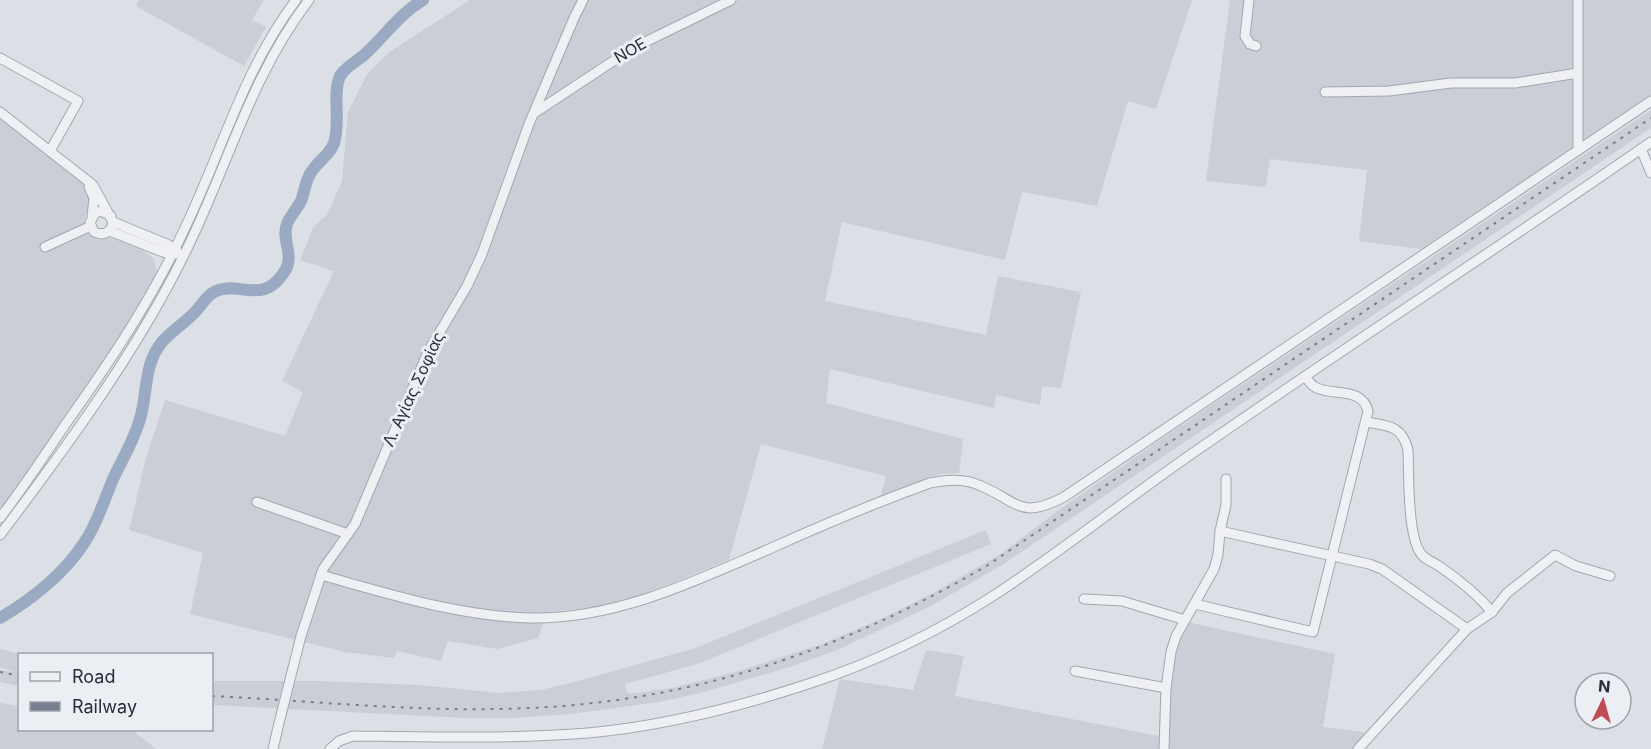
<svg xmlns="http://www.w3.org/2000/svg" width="1651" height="749" viewBox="0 0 1651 749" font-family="Inter,sans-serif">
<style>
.built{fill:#cbced6}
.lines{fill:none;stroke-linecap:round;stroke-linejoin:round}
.river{stroke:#9aaac2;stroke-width:12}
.minor-casing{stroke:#a2a6ae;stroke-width:11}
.minor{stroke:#eef0f4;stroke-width:9}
.rail{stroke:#777e8d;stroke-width:2;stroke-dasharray:3 6;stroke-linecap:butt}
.minor-bridge-casing{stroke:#a2a6ae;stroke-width:11;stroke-linecap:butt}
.minor-bridge{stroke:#eef0f4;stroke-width:9}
.labels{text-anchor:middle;stroke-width:6;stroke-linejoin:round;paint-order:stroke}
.street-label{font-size:16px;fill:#282d3a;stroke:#ebeef3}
</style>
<rect width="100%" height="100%" fill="#dcdfe5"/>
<!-- built -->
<g class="built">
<path d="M139,0H264L252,20L266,27L244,66L136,6Z"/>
<path d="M470,0H1192L1156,109L1128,101L1097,206L1022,192L1005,260L842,222L825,301L986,335L998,276L1081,292L1061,388L1042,386L1040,405L996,395L994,408L830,369L826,403L963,439L959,473L940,474L880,498L886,476L761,444L729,560L625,602L588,608L547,612L538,638L497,649L448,641L441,661L397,651L394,658L345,652L190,614L203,553L129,530L146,458L165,400L285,436L303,392L282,381L334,271L300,260L314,226L327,215L342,181L348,112L367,74L391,51Z"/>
<path d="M1230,0H1651V95L1421,249L1359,241L1367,170L1270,159L1266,187L1206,181Z"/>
<path d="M1651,110V128L1002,565L929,607L837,650L793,666L700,693L659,702L571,714L511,718H466L212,705V681H319L420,685L498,693L540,690L563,685L693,649L986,530L991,544L697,664L625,684L628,694L672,688L739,671L825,643L885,617L935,592L1002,553L1063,507L1160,440Z"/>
<path d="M0,118L83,183L89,195L90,203L84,221L87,234L99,240L113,238L142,250L154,259L157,273L153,282L105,362L0,509Z"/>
<path d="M1187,622L1335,654L1323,727L1371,733L1355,749H822L840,679L913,690L926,650L964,656L955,696L1168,738L1167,699L1174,660Z"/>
<path d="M0,649L20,654L19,686L0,682V670L15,672L0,667Z"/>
<path d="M0,703L19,706L20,730H132L156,749H0Z"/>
</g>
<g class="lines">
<!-- river -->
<path class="river" d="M0,618C31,600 65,573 84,543C98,523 104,499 114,477C123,458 134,440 140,419C148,393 143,365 162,342C171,332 183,324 192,315C200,308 205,297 214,292C238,279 264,308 286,269C294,254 281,239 287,224C290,216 297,209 301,201C305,191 305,180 312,171C318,161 330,155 334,143C341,122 332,95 340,76C345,67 356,62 364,55C384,37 399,14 423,0"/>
<!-- minor casing -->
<g class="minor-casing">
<g id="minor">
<path d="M1249,0L1245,36L1250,44L1256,46"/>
<path d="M0,58L78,101L50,151"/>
<path d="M1325,92L1389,91L1451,83H1515L1578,73"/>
<path d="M0,112L93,185L113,222L111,229L106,233L101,234L94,232L90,223L95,213L101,211L111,216"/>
<path d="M536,112L633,48L731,0"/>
<path d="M1641,149L1651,173"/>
<path d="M1578,150V0"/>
<path d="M89,187L94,198L92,216"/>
<path d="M113,222L169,245L175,254"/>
<path d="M110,231L160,251L166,253L177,251"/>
<path d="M45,247L91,226"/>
<path d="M1366,422C1388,426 1402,425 1408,450C1409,473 1407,542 1423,556C1427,560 1433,562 1439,566C1458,579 1477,594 1492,612"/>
<path d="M257,502L348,534"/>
<path d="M0,518C23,488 44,456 65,425C109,363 151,301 183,232C221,154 243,70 296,0"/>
<path d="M1220,531L1369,564L1382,569L1467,629"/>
<path d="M0,535C65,449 135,354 183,257C227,170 249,78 309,0"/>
<path d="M321,575C389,594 458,616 529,618C613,620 691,583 767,550C820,526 875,503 930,483C948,479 965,478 981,486C1019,502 1020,520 1064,497L1651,101"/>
<path d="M1084,599L1122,601L1185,620"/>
<path d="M1195,604L1313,632L1368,411C1362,386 1332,397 1315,387C1311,385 1308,380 1305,376"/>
<path d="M301,636L323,569L355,524L428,352L467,286L482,254L529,124L574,18L583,0"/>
<path d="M1075,671L1166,688"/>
<path d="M273,749L279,723"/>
<path d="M330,749L339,741L353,736C431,737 510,739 588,733C664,726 739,707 811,683C875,662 939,631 996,594C1068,547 1135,492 1206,444C1353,342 1504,244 1651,142"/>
<path d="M1164,749L1166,688L1171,652L1176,636L1214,569L1218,555L1220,531L1226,505V479"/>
<path d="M1358,749L1467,629L1492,612L1507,593L1555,555L1576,566L1610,576"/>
</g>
</g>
<!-- minor -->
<use href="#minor" class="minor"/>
<!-- rail -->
<g class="rail">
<path d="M0,672L20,676"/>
<path d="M212,696C317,701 423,713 529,708C696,701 845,649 988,565L1651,118"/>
</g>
<!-- minor-bridge casing -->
<g class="minor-bridge-casing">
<path id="minor-bridge" d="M279,723L301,636"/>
</g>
<!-- minor-bridge -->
<use href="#minor-bridge" class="minor-bridge"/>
</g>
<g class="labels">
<!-- street labels -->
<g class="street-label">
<text transform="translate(630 50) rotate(-30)" y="6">NOE</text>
<text transform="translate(413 389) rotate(-65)" y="6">Λ. Αγίας Σοφίας</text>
</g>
</g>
<!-- legend -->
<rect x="18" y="653" width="195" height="78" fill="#ebeef3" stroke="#9da1a9" stroke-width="1.5"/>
<rect x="30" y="672" width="30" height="9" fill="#eef0f4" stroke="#9da1a9" stroke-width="1.5"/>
<text x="72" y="683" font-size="18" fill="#282d3a">Road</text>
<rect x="30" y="702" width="30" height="9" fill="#777e8d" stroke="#9da1a9" stroke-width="1.5"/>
<text x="72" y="713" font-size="18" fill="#282d3a">Railway</text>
<!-- north arrow -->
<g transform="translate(1603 701) rotate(5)"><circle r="28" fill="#ebeef3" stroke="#9da1a9" stroke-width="1.5"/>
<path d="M0-4.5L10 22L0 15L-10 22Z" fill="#bf4c53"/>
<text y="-9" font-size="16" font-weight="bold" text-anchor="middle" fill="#282d3a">N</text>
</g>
</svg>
